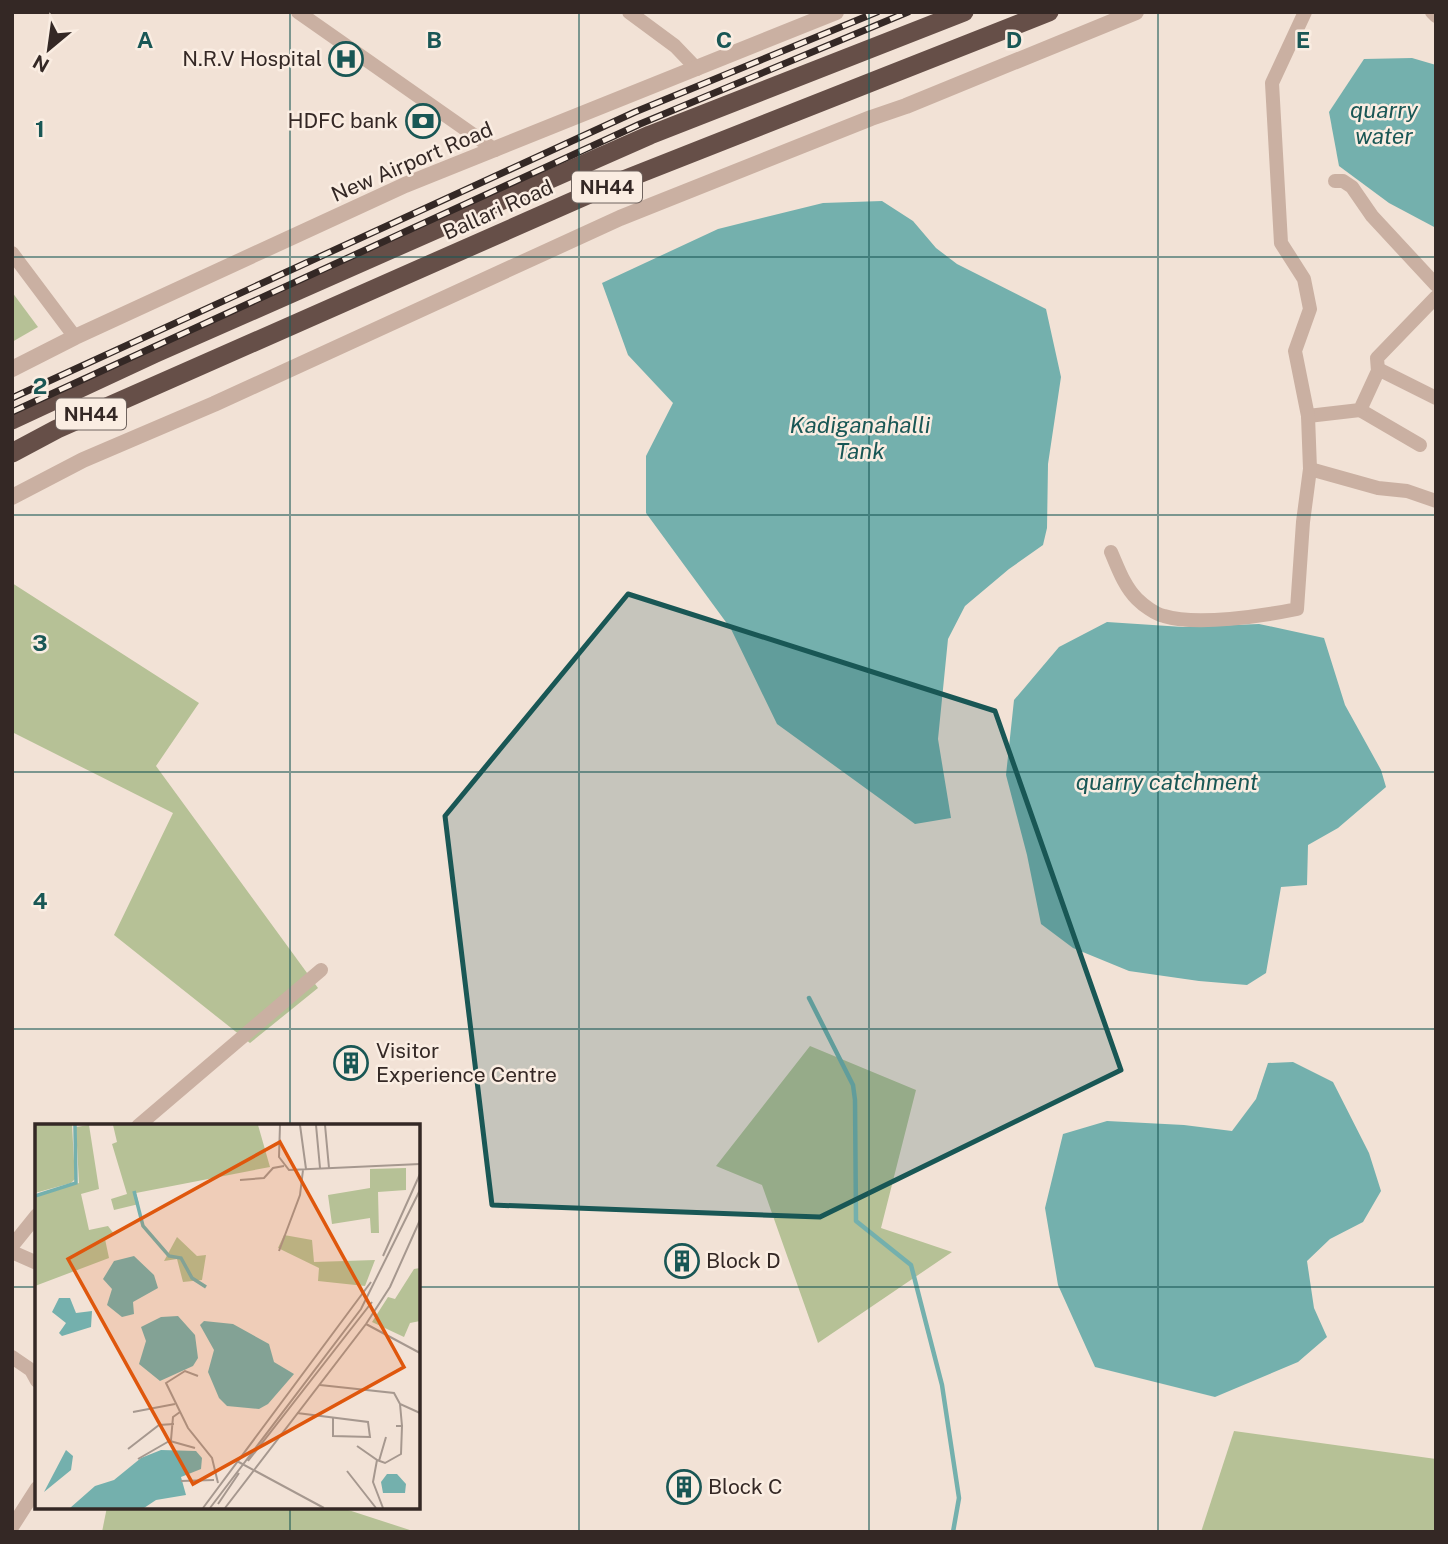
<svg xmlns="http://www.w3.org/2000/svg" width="1448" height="1544" viewBox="0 0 1448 1544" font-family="'Public Sans',sans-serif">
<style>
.green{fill:#b6c196}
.water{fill:#74b0ad}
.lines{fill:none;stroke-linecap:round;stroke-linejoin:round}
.stream{stroke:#74b0ad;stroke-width:4.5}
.minor{stroke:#cab0a2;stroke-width:14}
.tertiary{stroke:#cab0a2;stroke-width:16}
.trunk{stroke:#664f48;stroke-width:19}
.rail-casing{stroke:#342825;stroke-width:7}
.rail{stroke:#faede2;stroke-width:4.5;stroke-dasharray:13;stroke-linecap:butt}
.marked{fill:#195755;fill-opacity:0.2;stroke:#195755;stroke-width:5;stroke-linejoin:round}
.grid{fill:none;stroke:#195755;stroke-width:2;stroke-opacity:0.55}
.labels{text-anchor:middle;stroke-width:5;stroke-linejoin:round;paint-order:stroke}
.shield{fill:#faede2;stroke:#6f635e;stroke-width:2}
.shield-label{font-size:19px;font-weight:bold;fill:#342825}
.poi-label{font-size:21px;fill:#342825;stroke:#faede2;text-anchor:start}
.street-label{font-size:21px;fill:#342825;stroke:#faede2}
.water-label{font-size:23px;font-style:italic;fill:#195755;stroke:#faede2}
.inset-river{fill:none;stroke:#74b0ad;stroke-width:3.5}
.inset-road{fill:none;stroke:#a6988f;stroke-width:2}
.view{fill:#df570d;fill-opacity:0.15;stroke:#df570d;stroke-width:3.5}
.inset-edge{fill:none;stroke:#342825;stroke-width:3.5}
.grid-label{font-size:23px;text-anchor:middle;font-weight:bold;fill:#195755;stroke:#faede2;stroke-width:5;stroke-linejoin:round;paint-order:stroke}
</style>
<rect width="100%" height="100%" fill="#f2e2d6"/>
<!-- green -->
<g class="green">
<path d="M12,292L38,327L12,342Z"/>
<path d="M12,583L199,703L156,766L318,988L250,1043L114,935L173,813L12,732Z"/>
<path d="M810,1046L916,1090L881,1228L952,1252L818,1343L762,1185L716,1166Z"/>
<path d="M1234,1431L1436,1459V1532H1201Z"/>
<path d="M107,1507H339L416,1532H102Z"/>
</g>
<!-- water -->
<g class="water">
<path d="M1412,58L1436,65V228L1389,203L1339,166L1329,112L1364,59Z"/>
<path d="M882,201L913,221L936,248L957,264L1046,309L1061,377L1048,464L1047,528L1043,545L1009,569L965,606L948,639L938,739L951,818L915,824L777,724L731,629L646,513V456L673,403L628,355L602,283L718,229L823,203Z"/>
<path d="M1107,622L1183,627L1259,624L1324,638L1345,705L1381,770L1386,787L1338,828L1308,845L1307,885L1281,887L1266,973L1247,985L1199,981L1129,971L1073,948L1041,924L1027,855L1006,775L1014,700L1059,647Z"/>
<path d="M1293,1062L1333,1082L1369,1153L1381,1191L1363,1222L1330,1239L1307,1261L1314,1308L1327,1337L1298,1362L1215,1397L1095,1367L1058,1285L1045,1208L1063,1134L1107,1121L1184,1125L1232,1131L1256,1099L1268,1063Z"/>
</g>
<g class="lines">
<!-- stream -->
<path class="stream" d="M809,998L853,1085L855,1100L856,1221L911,1265L942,1385L959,1498L953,1532"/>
<!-- minor -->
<g class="minor">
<path d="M298,12L495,150"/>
<path d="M629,12L675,46L697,69"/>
<path d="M1432,12L1436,16"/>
<path d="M1335,181H1343L1352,187L1372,216L1436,285"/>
<path d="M12,253L75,337"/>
<path d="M1378,369L1436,398"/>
<path d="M1360,410L1420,445"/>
<path d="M1308,416L1360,410L1378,371L1377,358L1436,297"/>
<path d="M1310,469L1378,488L1407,491L1436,501"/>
<path d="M1111,552C1118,568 1124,586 1137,599C1143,605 1155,614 1164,616C1197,626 1263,616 1297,609L1303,522L1310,469L1308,416L1295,351L1310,309L1304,279L1281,243L1272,83L1305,12"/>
<path d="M138,1126L321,970"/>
<path d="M12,1246L37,1215"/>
<path d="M12,1252L37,1263"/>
<path d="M12,1357L31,1370L37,1381"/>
<path d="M12,1527L37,1488"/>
</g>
<!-- tertiary -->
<g class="tertiary">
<path d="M12,369L75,337L405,185L836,12"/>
<path d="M12,497L83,460L214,404L620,218L871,118L906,106L1136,12"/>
</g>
<!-- trunk -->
<g class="trunk">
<path d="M12,420L156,353L650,135L964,12"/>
<path d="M12,453L57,429L603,188L1049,12"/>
</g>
<!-- rail casing -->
<g class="rail-casing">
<g id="rail">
<path d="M12,398L635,112L877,12"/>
<path d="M12,412L640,124L908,12"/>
</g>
</g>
<!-- rail -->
<use href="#rail" class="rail"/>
</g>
<!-- marked area -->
<path class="marked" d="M628,594L995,711L1121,1070L820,1217L492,1205L445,816Z"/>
<!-- grid -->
<path class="grid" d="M290,12V1126M579,12V1532M869,12V1532M1158,12V1532M12,257H1436M12,515H1436M12,772H1436M12,1029H1436M12,1287H37M418,1287H1436M290,1507V1532"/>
<!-- icons -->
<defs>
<g id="hospital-ring" transform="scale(1.75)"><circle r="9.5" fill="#faede2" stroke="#195755" stroke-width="1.5"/><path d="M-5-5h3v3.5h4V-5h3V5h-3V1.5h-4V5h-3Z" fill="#195755"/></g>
<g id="bank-ring" transform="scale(1.75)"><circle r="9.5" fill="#faede2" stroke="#195755" stroke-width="1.5"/><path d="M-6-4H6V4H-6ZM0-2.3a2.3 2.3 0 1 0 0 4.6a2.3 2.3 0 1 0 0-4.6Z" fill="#195755"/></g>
<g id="building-ring" transform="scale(1.75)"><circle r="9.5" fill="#faede2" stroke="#195755" stroke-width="1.5"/><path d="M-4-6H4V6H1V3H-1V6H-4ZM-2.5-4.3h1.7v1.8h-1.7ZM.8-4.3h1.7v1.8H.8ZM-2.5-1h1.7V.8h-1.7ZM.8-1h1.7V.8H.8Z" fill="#195755"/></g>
</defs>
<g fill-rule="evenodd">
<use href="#hospital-ring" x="346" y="59"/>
<use href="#bank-ring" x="423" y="121"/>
<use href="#building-ring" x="351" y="1063"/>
<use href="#building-ring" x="682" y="1261"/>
<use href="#building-ring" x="684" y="1487"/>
</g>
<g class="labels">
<!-- shield labels -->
<g class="shield">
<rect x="572" y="171.5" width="70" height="31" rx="5"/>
<rect x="56" y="398.5" width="70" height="31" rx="5"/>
</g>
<g class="shield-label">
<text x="607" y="194">NH44</text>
<text x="91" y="421">NH44</text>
</g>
<!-- poi labels -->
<g class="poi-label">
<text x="322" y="66" text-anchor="end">N.R.V Hospital</text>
<text x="398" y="128" text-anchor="end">HDFC bank</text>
<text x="376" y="1058">Visitor<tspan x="376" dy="24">Experience Centre</tspan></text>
<text x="706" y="1268">Block D</text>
<text x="708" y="1494">Block C</text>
</g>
<!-- street labels -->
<g class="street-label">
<text transform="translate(412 162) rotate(-23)" y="7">New Airport Road</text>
<text transform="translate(498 210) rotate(-24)" y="7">Ballari Road</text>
</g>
<!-- water labels -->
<g class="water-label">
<text x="1384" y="118">quarry<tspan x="1384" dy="26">water</tspan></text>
<text x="860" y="433">Kadiganahalli<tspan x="860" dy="26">Tank</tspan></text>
<text x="1167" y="790">quarry catchment</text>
</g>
</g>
<!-- overview -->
<g transform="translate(35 1124)">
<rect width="385" height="385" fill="#f2e2d6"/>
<path d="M0,1H37L40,55L36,59L0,69ZM54,1L64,65L46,70L54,106L73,102L79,110L70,115L74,134L0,162V73L44,59L41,3ZM78,1H223L235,43L101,69L104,80L79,86L76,75L92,70L77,20L82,18ZM371,44V66L343,68L344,109H336L335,94L297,100L293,71L335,64V45ZM249,111L277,116L279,138L340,136L330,162L283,157L284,144L243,124ZM142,113L162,132L171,131L167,156L148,158L142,135L129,137ZM385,144V197L375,199L369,213L337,198L353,173L360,175L379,145Z" fill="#b6c196"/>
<path d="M99,132L119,151L123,164L98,178L99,190L87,193L72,181L77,165L68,155L79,137ZM24,174H35L41,189L57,187L56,203L27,212L24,209L31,199L17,188ZM143,192L160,211L163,234L158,242L125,257L104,240L111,217L106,203L126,193ZM169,197L198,200L234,220L239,238L259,250L233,280L224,285L192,282L184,274L173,248L179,226L165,201ZM31,326L38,332L36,346L9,368ZM126,326L161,327L167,334L166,345L146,353L151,371L121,376L109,384H35L60,362L79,356L106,334ZM352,350H362L371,360L370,369H348L346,358Z" fill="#74b0ad"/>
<path class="inset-river" d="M99,67L108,102L134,132L146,134L157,154L171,163M0,72L41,59L40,1"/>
<path class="inset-road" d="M245,1L244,33L254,46L385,40M265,1L271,45M281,1L285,44M290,1L294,44M205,56L229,54L238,44L249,42M244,127L265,71L268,46M348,132L385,50M331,200L385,229M163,252L150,247L131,259L153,304L177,334L183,359M285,261L359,269L365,280L385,289M365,280L367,302M98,288L140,280M262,289L333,298L335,313L298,312V294M135,317L160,324M322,322L342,336L338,358L348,384M93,325L124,301L139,300M103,335L136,316L138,293L145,288M200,336L289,384M342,336L350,339L366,330L367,302H361M213,337L337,178M344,337L351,313M312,347L341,384M146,357L179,356M183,380L204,349M168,384L336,158M175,384L326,185L385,66M190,384L331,200L355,163L385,96"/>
<path class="view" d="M245,18L369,243L158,360L33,135Z"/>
<rect width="385" height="385" class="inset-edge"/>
</g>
<g class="grid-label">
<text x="145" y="48">A</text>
<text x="434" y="48">B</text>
<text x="724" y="48">C</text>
<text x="1014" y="48">D</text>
<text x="1303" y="48">E</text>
<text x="40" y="137">1</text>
<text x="40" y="394">2</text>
<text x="40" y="651">3</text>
<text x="40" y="909">4</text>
</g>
<!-- border -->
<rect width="1448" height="1544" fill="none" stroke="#342825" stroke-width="28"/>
<!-- north arrow -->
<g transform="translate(49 49) rotate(209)" stroke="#faede2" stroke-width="5" paint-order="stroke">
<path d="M0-5L12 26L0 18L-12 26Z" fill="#342825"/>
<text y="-10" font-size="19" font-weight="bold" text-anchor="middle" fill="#342825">N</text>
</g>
</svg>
